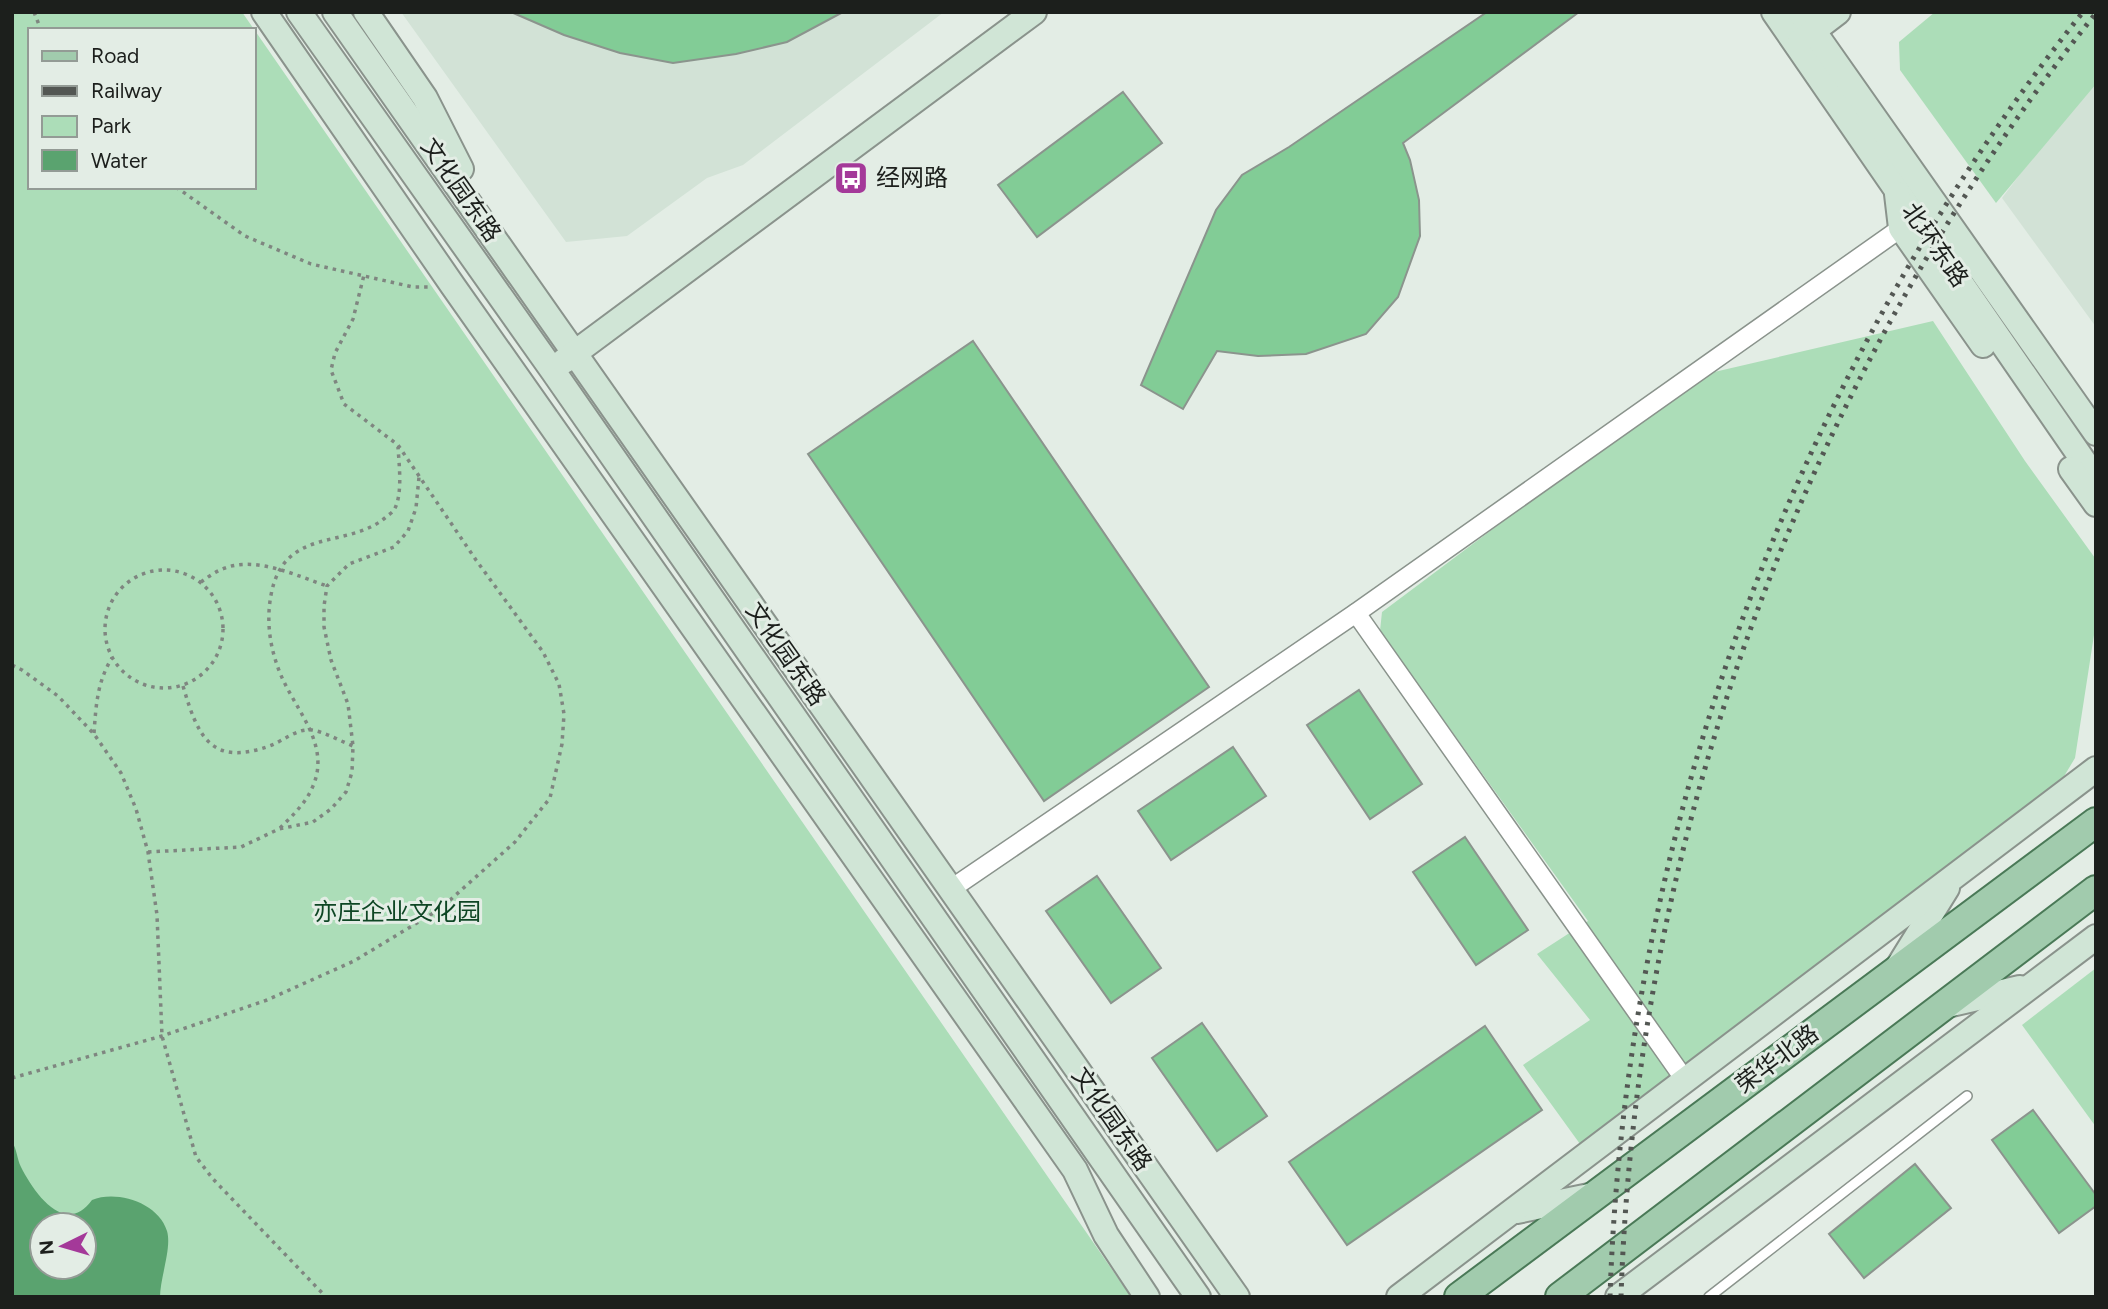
<svg xmlns="http://www.w3.org/2000/svg" width="2108" height="1309" viewBox="0 0 2108 1309" font-family="Figtree,'Noto Sans SC',sans-serif">
<style>
.built{fill:#d2e2d6}
.green{fill:#acddb8;fill-rule:evenodd}
.water{fill:#5aa36f;fill-rule:evenodd}
.building{fill:#82cc96;stroke:#8b948d;stroke-width:2}
.lines{fill:none;stroke-linecap:round;stroke-linejoin:round}
.lane-casing{stroke:#8a938c;stroke-width:12}
.street-casing{stroke:#8a938c;stroke-width:21}
.secondary-casing{stroke:#8a938c;stroke-width:28}
.primary-casing{stroke:#4a7957;stroke-width:32}
.path{stroke:#7f8680;stroke-width:3.5;stroke-dasharray:3.5 5;stroke-linecap:butt}
.lane{stroke:#fff;stroke-width:9}
.street{stroke:#fff;stroke-width:18}
.secondary{stroke:#d0e5d6;stroke-width:24}
.primary{stroke:#a1cbad;stroke-width:28}
.rail{stroke:#535753;stroke-width:5;stroke-dasharray:3.5 7;stroke-linecap:butt}
.labels{text-anchor:middle;stroke-width:6;stroke-linejoin:round;paint-order:stroke}
.poi-label{font-size:24px;fill:#1c1f1c;stroke:#e3ede5;text-anchor:start}
.street-label{font-size:24px;fill:#1c1f1c;stroke:#e3ede5}
.park-label{font-size:24px;fill:#0e4624;stroke:#e3ede5}
</style>
<rect width="100%" height="100%" fill="#e3ede5"/>
<!-- built -->
<g class="built">
<path d="M401,12H944L743,165L707,178L627,236L566,242Z"/>
<path d="M2096,74V327L2002,198Z"/>
</g>
<!-- green -->
<g class="green">
<path d="M12,12H242L1131,1297H12ZM30,30H254V187H30ZM42,1225H84V1267H42Z"/>
<path d="M1935,12H2096V84L1996,203L1900,70L1899,42Z"/>
<path d="M1933,321L2025,461L2095,558L2096,622L2075,758L2063,778L1580,1144L1523,1065L1590,1020L1537,954L1588,921L1380,631L1382,612L1697,376Z"/>
<path d="M2096,968V1127L2022,1025Z"/>
</g>
<!-- water -->
<path class="water" d="M12,1142C17,1149 17,1159 21,1167C34,1193 65,1237 92,1200C116,1190 158,1202 167,1231C172,1248 160,1278 160,1297H12ZM42,1225H84V1267H42Z"/>
<!-- building -->
<g class="building">
<path d="M511,12H843L787,42L736,54L673,63L620,53L564,35Z"/>
<path d="M1487,12H1579L1403,143L1410,160L1419,200L1420,236L1398,297L1366,334L1306,354L1258,356L1217,351L1183,409L1141,385L1216,210L1242,175L1289,147Z"/>
<path d="M1123,92L1162,143L1037,237L998,185Z"/>
<path d="M973,341L1209,687L1044,801L808,454Z"/>
<path d="M1359,690L1422,784L1370,819L1307,725Z"/>
<path d="M1233,747L1266,796L1171,860L1138,811Z"/>
<path d="M1465,837L1528,930L1476,965L1413,872Z"/>
<path d="M1097,876L1161,968L1111,1003L1046,911Z"/>
<path d="M1202,1023L1267,1116L1217,1151L1152,1058Z"/>
<path d="M1485,1026L1542,1110L1347,1245L1289,1162Z"/>
<path d="M2033,1110L2096,1195V1206L2059,1233L1992,1140Z"/>
<path d="M1915,1164L1951,1208L1864,1278L1829,1234Z"/>
</g>
<g class="lines">
<!-- lane casing -->
<g class="lane-casing">
<path id="lane" d="M1709,1297L1967,1096"/>
</g>
<!-- street casing -->
<g class="street-casing">
<g id="street">
<path d="M1356,613L1685,1080"/>
<path d="M951,889L1356,613L1901,228"/>
</g>
</g>
<!-- secondary casing -->
<g class="secondary-casing">
<g id="secondary">
<path d="M264,12L453,286L1075,1170L1106,1235L1147,1297"/>
<path d="M299,12L553,371L1198,1297"/>
<path d="M335,12L1237,1297"/>
<path d="M366,12L425,98L461,169"/>
<path d="M1774,12L2096,479"/>
<path d="M1800,12L2096,433"/>
<path d="M1800,41L1838,12"/>
<path d="M1897,194L1901,228L1983,345"/>
<path d="M564,361L1034,12"/>
<path d="M2071,469L2096,504"/>
<path d="M1898,967L1947,888"/>
<path d="M1943,1006L2020,988"/>
<path d="M1517,1211L1594,1195"/>
<path d="M1399,1297L2096,769"/>
<path d="M1618,1297L2096,937"/>
</g>
</g>
<!-- primary casing -->
<g class="primary-casing">
<g id="primary">
<path d="M1459,1297L2096,822"/>
<path d="M1560,1297L2096,890"/>
</g>
</g>
<!-- path -->
<g class="path">
<path d="M34,12L41,30"/>
<path d="M176,187L245,236L311,264L413,287H430"/>
<circle cx="164" cy="629" r="59"/>
<path d="M201,582C208,577 216,571 225,568C257,556 297,576 327,586"/>
<path d="M12,665L22,670L58,696L94,734L121,773L136,809L148,852L157,915L162,1036L196,1157L213,1179L326,1297"/>
<path d="M183,686C198,737 211,768 272,745C284,740 298,728 312,730C325,732 340,741 353,746"/>
<path d="M94,733C96,706 97,682 112,658"/>
<path d="M280,828C293,815 306,803 313,786C331,744 295,710 280,673C270,648 266,622 271,595C284,525 348,550 386,517C388,515 392,513 394,510C403,495 399,464 398,447"/>
<path d="M148,852L241,847L279,829L313,822L331,809L346,792L352,772L353,746L348,704L331,660L324,627V606L327,586L349,564L394,547L408,531L416,508L419,477"/>
<path d="M12,1078L162,1036L267,1000L354,961L440,909L515,842L550,798L562,744L564,714L559,684L543,652L476,560L398,445L344,404L331,370L335,353L353,319L364,275"/>
</g>
<!-- lane -->
<use href="#lane" class="lane"/>
<!-- street -->
<use href="#street" class="street"/>
<!-- secondary -->
<use href="#secondary" class="secondary"/>
<!-- primary -->
<use href="#primary" class="primary"/>
<!-- rail -->
<g class="rail">
<path d="M1610,1297C1625,833 1793,375 2083,12"/>
<path d="M1621,1297C1636,830 1805,378 2096,13"/>
</g>
</g>
<!-- icons -->
<defs>
<g id="bus-square" transform="scale(1.75)"><rect x="-9" y="-9" width="18" height="18" rx="4" fill="#a43999" stroke="#e3ede5"/><path d="M-5-6H5V4H4V6H2V4H-2V6H-4V4H-5ZM-3.5-4V0h7V-4ZM-3.5 1.2v1.5H-2V1.2ZM2 1.2v1.5H3.5V1.2Z" fill="#fff"/></g>
</defs>
<g fill-rule="evenodd">
<use href="#bus-square" x="851" y="178"/>
</g>
<g class="labels">
<!-- poi labels -->
<g class="poi-label">
<text x="876" y="186">经网路</text>
</g>
<!-- street labels -->
<g class="street-label">
<text transform="translate(461 190) rotate(55)" y="8">文化园东路</text>
<text transform="translate(1935 245) rotate(55)" y="8">北环东路</text>
<text transform="translate(786 654) rotate(55)" y="8">文化园东路</text>
<text transform="translate(1777 1059) rotate(-37)" y="8">荣华北路</text>
<text transform="translate(1112 1119) rotate(55)" y="8">文化园东路</text>
</g>
<!-- park labels -->
<g class="park-label">
<text x="397" y="920">亦庄企业文化园</text>
</g>
</g>
<!-- border -->
<rect width="2108" height="1309" fill="none" stroke="#1c1f1c" stroke-width="28"/>
<!-- legend -->
<rect x="28" y="28" width="228" height="161" fill="#e3ede5" stroke="#939b95" stroke-width="2"/>
<rect x="42" y="51" width="35" height="10" fill="#a1cbad" stroke="#939b95" stroke-width="2"/>
<text x="91" y="63" font-size="21" fill="#1c1f1c">Road</text>
<rect x="42" y="86" width="35" height="10" fill="#535753" stroke="#939b95" stroke-width="2"/>
<text x="91" y="98" font-size="21" fill="#1c1f1c">Railway</text>
<rect x="42" y="116" width="35" height="21" fill="#acddb8" stroke="#939b95" stroke-width="2"/>
<text x="91" y="133" font-size="21" fill="#1c1f1c">Park</text>
<rect x="42" y="150" width="35" height="21" fill="#5aa36f" stroke="#939b95" stroke-width="2"/>
<text x="91" y="168" font-size="21" fill="#1c1f1c">Water</text>
<!-- north arrow -->
<g transform="translate(63 1246) rotate(265)"><circle r="33" fill="#e3ede5" stroke="#939b95" stroke-width="2"/>
<path d="M0-5L12 26L0 18L-12 26Z" fill="#a43999"/>
<text y="-10" font-size="19" font-weight="bold" text-anchor="middle" fill="#1c1f1c">N</text>
</g>
</svg>
